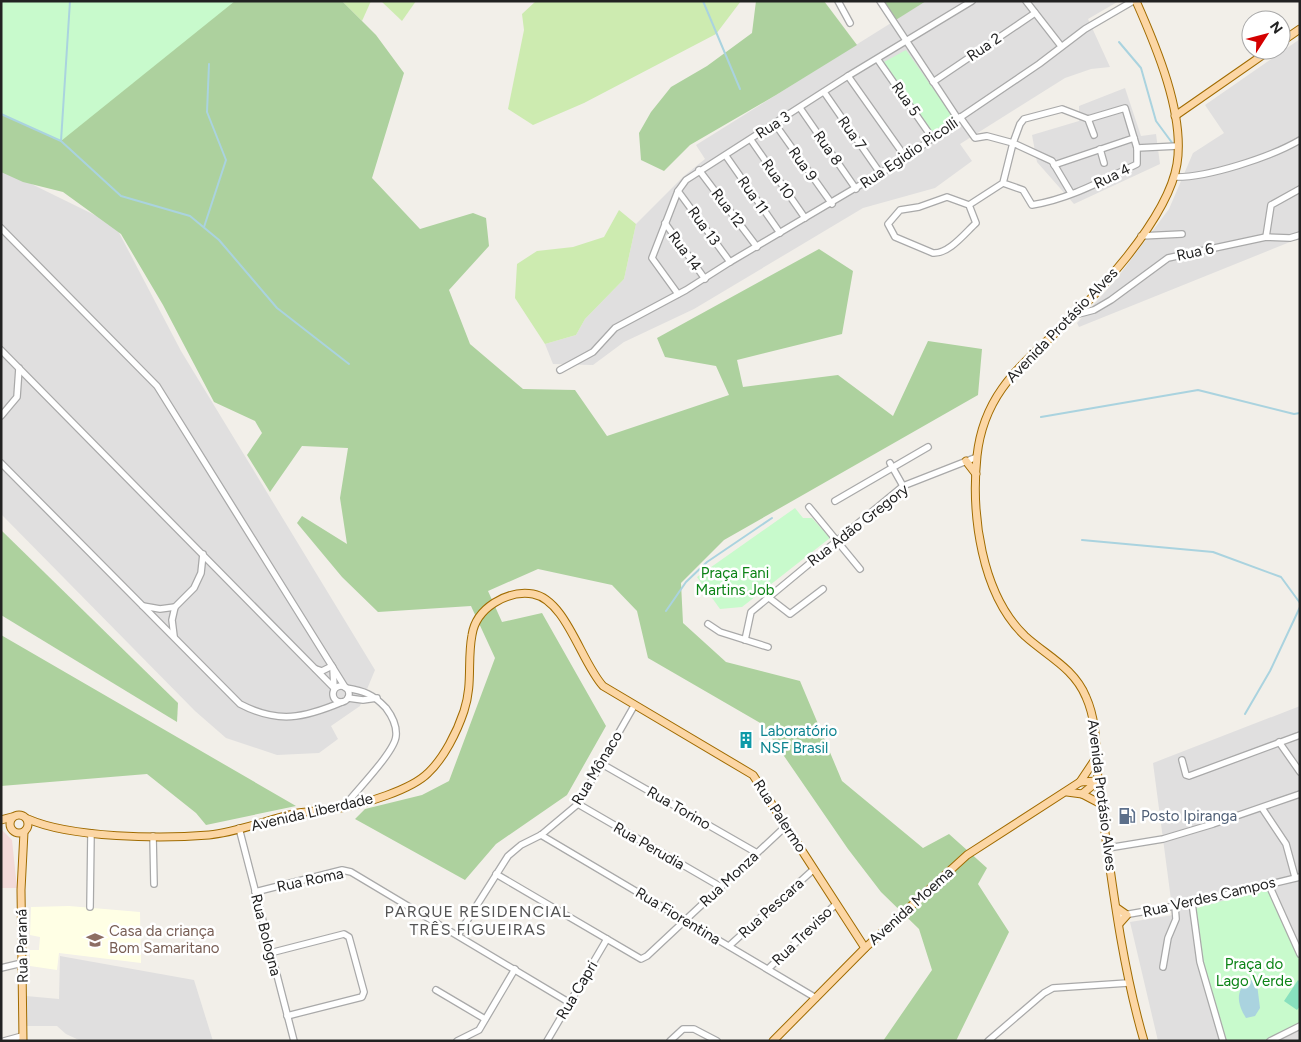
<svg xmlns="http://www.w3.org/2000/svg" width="1301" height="1042" viewBox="0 0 1301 1042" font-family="Figtree,sans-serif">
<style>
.residential{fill:#e0dfdf}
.commercial{fill:#f2dad9}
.education{fill:#ffffe5}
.grass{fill:#cdebb0}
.forest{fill:#add19e}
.park{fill:#c8facc}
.pitch{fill:#88e0be}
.water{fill:#aad3df}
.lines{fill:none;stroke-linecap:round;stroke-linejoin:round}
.stream{stroke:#aad3df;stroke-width:2}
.minor-casing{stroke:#a9a9a9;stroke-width:8}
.major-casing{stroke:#a06b00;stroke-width:9}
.minor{stroke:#fff;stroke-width:5.5}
.major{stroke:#fcd6a4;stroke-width:7}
.labels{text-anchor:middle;stroke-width:5;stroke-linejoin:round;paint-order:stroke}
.street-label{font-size:15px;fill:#222;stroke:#fff}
.park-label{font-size:15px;fill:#0c8416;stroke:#fff}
.culture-label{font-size:15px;fill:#0d838f;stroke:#fff;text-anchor:start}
.service-label{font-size:15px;fill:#4e5e75;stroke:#fff;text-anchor:start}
.education-label{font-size:15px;fill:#785e54;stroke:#fff;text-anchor:start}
.neighbourhood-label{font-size:16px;letter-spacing:1px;fill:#555;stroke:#fff}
</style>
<rect width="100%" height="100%" fill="#f2efe9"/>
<!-- residential -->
<g class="residential">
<path d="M876,1H1119L1088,19L1110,67L1091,69L1065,78L960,144L972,161L935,188L863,208L694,309L624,342L593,365L553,364L545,344L576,335L585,319L624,279L636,224L684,176L705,159L696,145L891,23Z"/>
<path d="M1300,39V238L1079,327L1077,323L1114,282L1169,209L1193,153L1224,133L1205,105Z"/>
<path d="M1125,88L1141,136L1156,134L1160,164L1074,204L1037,162L1032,135L1079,121V106Z"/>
<path d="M1,169L115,225L181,351L375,670L360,706L331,726L338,739L319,753L277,755L226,738L195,711L1,514Z"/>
<path d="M1300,706V1041H1158L1130,922L1173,915L1153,763Z"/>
<path d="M60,956L194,980L213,1041H81L66,1034L57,1026H26V996L59,999Z"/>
</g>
<!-- commercial -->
<path class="commercial" d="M1,829L12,840L17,888H1Z"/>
<!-- education -->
<path class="education" d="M69,906L140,912L141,963L59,953L57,970L30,966V950H39L40,937L30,935L31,907Z"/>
<!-- grass -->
<g class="grass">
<path d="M342,1H371L362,21Z"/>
<path d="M381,1H416L402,21Z"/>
<path d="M536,1H741L716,34L584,103L533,125L508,109L524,30L522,14Z"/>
<path d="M619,210L636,224L624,279L585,319L576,335L545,344L515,298L517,264L537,251L573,247L604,237Z"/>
</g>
<!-- forest -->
<g class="forest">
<path d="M1,1H342L376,35L404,73L372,178L420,229L473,213L486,218L489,246L449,290L470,344L523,389L575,390L607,436L729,395L716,366L665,357L657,338L819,249L853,271L842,334L737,360L743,387L838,375L893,416L928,341L982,349L978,395L724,540L681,583L683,623L726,662L800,681L842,781L923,848L949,834L987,868L978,884L1009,932L956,1041H883L932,970L919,929L881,892L848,849L762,724L648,658L637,611L612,585L538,569L488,591L502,622L542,613L606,726L567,795L496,844L465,880L355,819L365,809L422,795L449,781L495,658L471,606L378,612L342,577L297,523L302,516L347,544L340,498L348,448L302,446L270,492L247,455L262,433L255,421L214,402L163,305L121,234L63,192L23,182L1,172Z"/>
<path d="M756,1H824L857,45L776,95L690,145L664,171L641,160L639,133L651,112L671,87L707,66L752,33Z"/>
<path d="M876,1H926L891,23Z"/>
<path d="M1,530L178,703L177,722L1,615Z"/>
<path d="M1,635L296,806L206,825L196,813L147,774L1,786Z"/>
</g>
<!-- park -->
<g class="park">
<path d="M1,1H235L61,141L1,114Z"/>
<path d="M906,50L953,117L934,134L884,62Z"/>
<path d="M795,508L803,518H812L830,538L742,607L720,609L697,577Z"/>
<path d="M1267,889L1300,960V1023L1263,1041H1227L1204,966L1196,908Z"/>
</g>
<!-- pitch -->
<path class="pitch" d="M1298,980L1300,982V1006L1297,1010L1284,1001Z"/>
<!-- water -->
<path class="water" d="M1252,980L1257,984L1260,1008L1255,1016L1246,1018C1237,1004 1234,988 1252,980Z"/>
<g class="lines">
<!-- stream -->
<g class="stream">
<path d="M703,1L740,89"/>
<path d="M1119,42L1141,68L1156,121L1173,144"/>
<path d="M1,114L61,141L121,196L190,216L219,240L277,308L349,364"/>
<path d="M61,141L70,1"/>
<path d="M204,227L226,160L207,112L209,64"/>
<path d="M1041,417L1198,390L1294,414L1300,413"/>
<path d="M1082,540L1213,552L1281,577L1300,603"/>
<path d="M666,611L686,582L707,562L772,518"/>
<path d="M1245,714L1270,671L1300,607"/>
</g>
<!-- minor casing -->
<g class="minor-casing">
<g id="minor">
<path d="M838,1L850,23"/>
<path d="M880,1L958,119"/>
<path d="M1026,1L1061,46"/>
<path d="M878,60L933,139"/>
<path d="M848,76L906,158"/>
<path d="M933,82L1035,13"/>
<path d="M824,92L880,173"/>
<path d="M800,108L856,189"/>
<path d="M960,117L975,138L987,136L1013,143L1052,161L1071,193"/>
<path d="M1088,119L1094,135"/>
<path d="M775,124L832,204"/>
<path d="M751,140L805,218"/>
<path d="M1137,148L1178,146"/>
<path d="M1100,149L1104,163"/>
<path d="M726,156L780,233"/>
<path d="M1054,165L1134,138"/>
<path d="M699,170L757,247"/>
<path d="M1174,177C1207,178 1271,157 1300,140"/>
<path d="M678,191L730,262"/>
<path d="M969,205L976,223C965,233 949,254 933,253L895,237L888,224L900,210L919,207L947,197L969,205L1003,183L1013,143L1020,124L1024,119L1062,109L1088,119L1125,108L1137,148V164C1103,180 1070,199 1032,205L1023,190L1003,183"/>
<path d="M665,223L705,279"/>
<path d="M1,228L157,386L345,687"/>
<path d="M1141,236L1182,234"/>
<path d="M1266,237L1271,205L1300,189"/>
<path d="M678,294L652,258L678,191L686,180L848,76L972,1"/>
<path d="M1075,315L1094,310L1111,300L1168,258L1266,237L1290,238L1300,235"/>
<path d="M1,350L334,688"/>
<path d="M560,370L593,352L615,328L686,290L730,262L906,158L952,123L1039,64L1085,29L1133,1"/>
<path d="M1,416L17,397L19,368"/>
<path d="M1,463L240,704C278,724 304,718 342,702"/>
<path d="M890,463L903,486"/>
<path d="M835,501L928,447"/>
<path d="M809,507L860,569"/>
<path d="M768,597L790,614L823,589"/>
<path d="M143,606L160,609L175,607L194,588L201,573L203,554"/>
<path d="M708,624L720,632L768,647"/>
<path d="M174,636L172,620L175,607"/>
<path d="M745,640L751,612L903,486L977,457"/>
<path d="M333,668L334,688"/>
<path d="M316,669L322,671L332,666"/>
<circle cx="341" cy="694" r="8"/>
<path d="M348,698L363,700L377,698"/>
<path d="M1279,742L1300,772"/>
<path d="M1182,760L1186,775L1189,776L1300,735"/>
<path d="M602,764L757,853"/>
<path d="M578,804L721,887"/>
<path d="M343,808C354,793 395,752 396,736C397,726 392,716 386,708C373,694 364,691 346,688"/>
<path d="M1262,808L1286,844L1295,877"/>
<path d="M239,828L294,1041"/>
<path d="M541,835L816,998"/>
<path d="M153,836L154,884"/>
<path d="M1108,848L1163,839L1213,824L1300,794"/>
<path d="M496,874L641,959L647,956L786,826"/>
<path d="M1268,883L1300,954"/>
<path d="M255,892L342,870L351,872L570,1003"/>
<path d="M1192,903L1200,962L1223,1041"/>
<path d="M90,907L91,833"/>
<path d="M1118,916L1192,903L1300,877"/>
<path d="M458,935L508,856L521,845L541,835L578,804L634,706"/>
<path d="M729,946L814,869"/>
<path d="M270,953L344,934L349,937L364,992L362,997L287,1016"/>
<path d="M1163,967L1168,938L1176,919L1175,906"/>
<path d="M1,968L22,963"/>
<path d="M768,969L836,904"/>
<path d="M436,990L485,1019"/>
<path d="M4,1041L22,1036"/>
<path d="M457,1041L479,1030L515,969"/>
<path d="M547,1041L607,939"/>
<path d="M670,1041L683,1029H694L717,1041"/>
<path d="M988,1041L1044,993L1053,988L1128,983"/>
<path d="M1270,1041L1300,1026"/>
</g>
</g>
<!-- major casing -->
<g class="major-casing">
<g id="major">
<path d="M1136,1C1156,46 1185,114 1177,164C1168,219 1094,299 1052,336C1013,372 983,400 977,456C971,514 981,594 1025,636C1047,656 1074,668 1086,697C1099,726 1095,758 1099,789C1111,873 1120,959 1144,1041"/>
<path d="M1281,42L1300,29"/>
<path d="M1175,116L1270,50"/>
<path d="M966,461L976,474"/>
<path d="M1080,782L1096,758"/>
<path d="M1067,792L1082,794L1098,781"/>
<path d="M1082,794L1101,804"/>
<circle cx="19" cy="824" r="9"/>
<path d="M28,819C71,838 161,839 209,835C239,832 269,819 298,813C312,811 326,810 340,808C364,804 411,790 428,773C444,758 457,732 464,711C473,684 467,661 472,635C476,608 507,590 533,594C566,600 581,662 603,686L753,775L865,948"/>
<path d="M1,820L12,817"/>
<path d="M1117,908L1127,915L1119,924"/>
<path d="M23,1041L21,890L24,832"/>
<path d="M773,1041L865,948L967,855L1080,782L1098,781"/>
</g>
</g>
<!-- minor -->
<use href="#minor" class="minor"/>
<!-- major -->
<use href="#major" class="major"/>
</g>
<!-- icons -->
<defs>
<g id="building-bare" transform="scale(1.35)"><path d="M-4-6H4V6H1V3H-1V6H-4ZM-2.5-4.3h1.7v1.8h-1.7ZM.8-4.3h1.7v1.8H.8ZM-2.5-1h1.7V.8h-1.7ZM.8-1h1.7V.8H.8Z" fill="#0f9aa8" stroke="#fff" stroke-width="2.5" paint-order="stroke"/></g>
<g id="fuel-bare" transform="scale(1.35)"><path d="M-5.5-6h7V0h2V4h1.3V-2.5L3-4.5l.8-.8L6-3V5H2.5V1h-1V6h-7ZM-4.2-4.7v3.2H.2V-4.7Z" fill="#5c6f8a" stroke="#fff" stroke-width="2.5" paint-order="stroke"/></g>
<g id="school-bare" transform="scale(1.35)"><path d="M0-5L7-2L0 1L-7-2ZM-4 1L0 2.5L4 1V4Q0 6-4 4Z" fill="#8d6e63" stroke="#fff" stroke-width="2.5" paint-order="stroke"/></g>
</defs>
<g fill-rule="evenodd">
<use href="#building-bare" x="746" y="740"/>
<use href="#fuel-bare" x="1127" y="816"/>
<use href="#school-bare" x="95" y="940"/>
</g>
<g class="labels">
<!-- street labels -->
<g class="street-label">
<text transform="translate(984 47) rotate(-34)" y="5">Rua 2</text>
<text transform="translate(906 99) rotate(55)" y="5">Rua 5</text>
<text transform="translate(773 125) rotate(-33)" y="5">Rua 3</text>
<text transform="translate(852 133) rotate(55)" y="5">Rua 7</text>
<text transform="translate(828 148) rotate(55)" y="5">Rua 8</text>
<text transform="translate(909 153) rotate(-34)" y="5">Rua Egidio Picolli</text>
<text transform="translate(803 164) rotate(55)" y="5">Rua 9</text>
<text transform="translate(1112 176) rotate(-26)" y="5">Rua 4</text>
<text transform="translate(778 179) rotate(55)" y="5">Rua 10</text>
<text transform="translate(753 195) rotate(55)" y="5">Rua 11</text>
<text transform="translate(728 208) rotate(53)" y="5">Rua 12</text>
<text transform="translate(704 226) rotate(54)" y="5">Rua 13</text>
<text transform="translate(685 251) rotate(54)" y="5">Rua 14</text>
<text transform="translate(1195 252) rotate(-12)" y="5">Rua 6</text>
<text transform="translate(1062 325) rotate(-46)" y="5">Avenida Protásio Alves</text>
<text transform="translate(858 525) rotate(-38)" y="5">Rua Adão Gregory</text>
<text transform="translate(597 768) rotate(-59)" y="5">Rua Mônaco</text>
<text transform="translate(1102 795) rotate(83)" y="5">Avenida Protásio Alves</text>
<text transform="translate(679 808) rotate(30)" y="5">Rua Torino</text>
<text transform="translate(312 812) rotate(-13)" y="5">Avenida Liberdade</text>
<text transform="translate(780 816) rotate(57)" y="5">Rua Palermo</text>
<text transform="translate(649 846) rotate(30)" y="5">Rua Perudia</text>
<text transform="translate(729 879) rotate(-43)" y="5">Rua Monza</text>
<text transform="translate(310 880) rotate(-12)" y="5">Rua Roma</text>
<text transform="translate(1209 897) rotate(-13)" y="5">Rua Verdes Campos</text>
<text transform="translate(911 906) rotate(-42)" y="5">Avenida Moema</text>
<text transform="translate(771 908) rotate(-42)" y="5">Rua Pescara</text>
<text transform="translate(678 916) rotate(31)" y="5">Rua Fiorentina</text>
<text transform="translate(266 935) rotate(76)" y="5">Rua Bologna</text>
<text transform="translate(802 936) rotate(-44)" y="5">Rua Treviso</text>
<text transform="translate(22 946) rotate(-91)" y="5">Rua Paraná</text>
<text transform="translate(577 990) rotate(-59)" y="5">Rua Capri</text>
</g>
<!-- park labels -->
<g class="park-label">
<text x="735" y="578">Praça Fani<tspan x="735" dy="17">Martins Job</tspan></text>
<text x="1254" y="969">Praça do<tspan x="1254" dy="17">Lago Verde</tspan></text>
</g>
<!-- culture labels -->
<g class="culture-label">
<text x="760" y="736">Laboratório<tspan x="760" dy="17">NSF Brasil</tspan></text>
</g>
<!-- service labels -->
<g class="service-label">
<text x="1141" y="821">Posto Ipiranga</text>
</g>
<!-- education labels -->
<g class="education-label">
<text x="109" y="936">Casa da criança<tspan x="109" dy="17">Bom Samaritano</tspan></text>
</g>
<!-- neighbourhood labels -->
<g class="neighbourhood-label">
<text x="478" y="917">PARQUE RESIDENCIAL<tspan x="478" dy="18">TRÊS FIGUEIRAS</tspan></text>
</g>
</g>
<!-- border -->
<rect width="1301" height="1042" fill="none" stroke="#222222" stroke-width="5"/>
<!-- north arrow -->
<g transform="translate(1266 35) rotate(54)"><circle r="24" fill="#ffffff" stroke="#a7a7a7"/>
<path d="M0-4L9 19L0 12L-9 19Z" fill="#d40000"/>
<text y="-8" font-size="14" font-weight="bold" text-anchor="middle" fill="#222222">N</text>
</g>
</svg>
